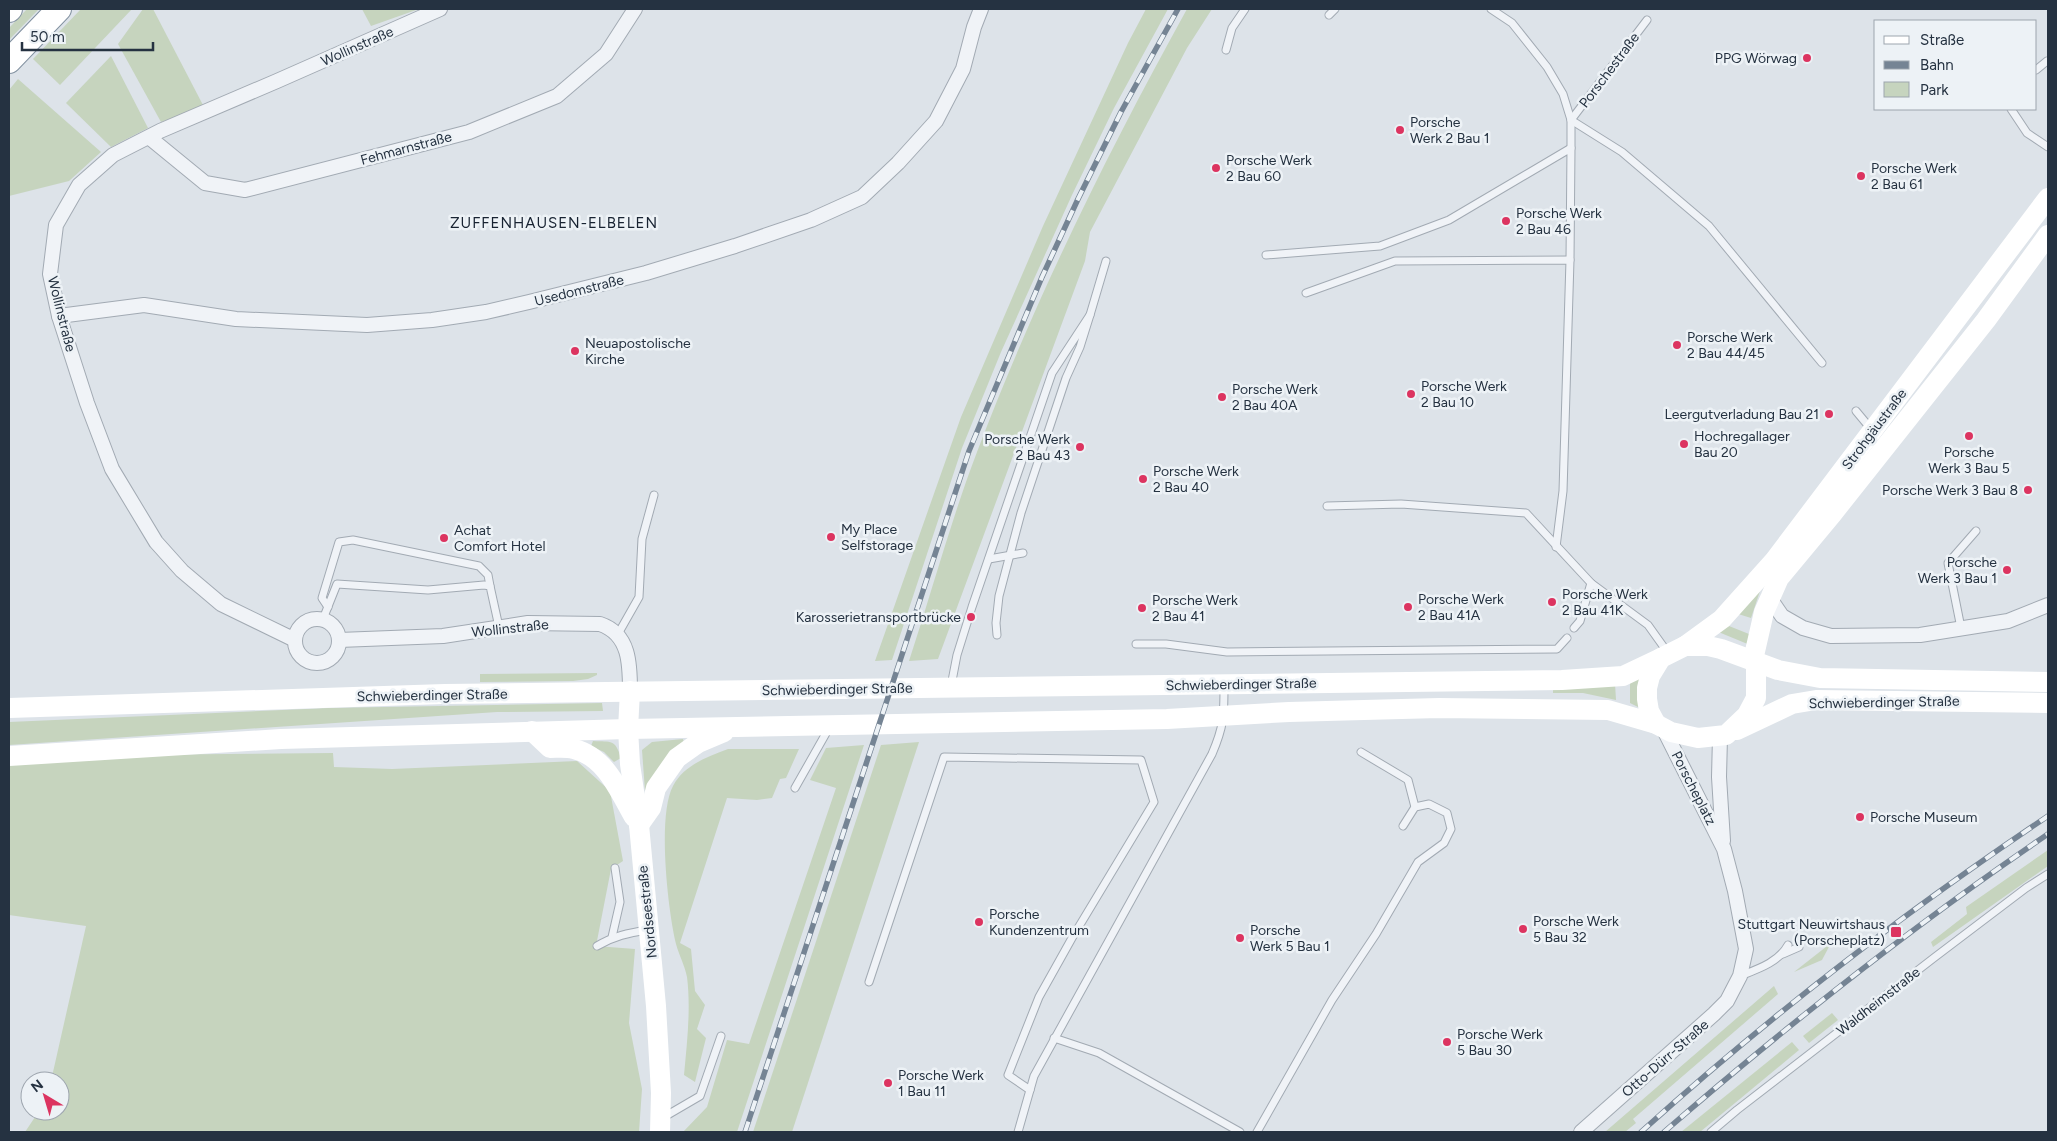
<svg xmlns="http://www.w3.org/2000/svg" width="2057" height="1141" viewBox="0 0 2057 1141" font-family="Figtree,sans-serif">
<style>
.green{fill:#c6d4be}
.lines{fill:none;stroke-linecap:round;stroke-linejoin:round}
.service-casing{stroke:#a2aab3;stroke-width:9}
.minor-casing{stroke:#a2aab3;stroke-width:16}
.trunk-casing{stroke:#8392a1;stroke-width:26}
.service{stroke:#f0f3f7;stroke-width:7}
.minor{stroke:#f0f3f7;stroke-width:14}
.secondary{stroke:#fff;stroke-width:20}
.trunk{stroke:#fff;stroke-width:24}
.rail-casing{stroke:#758494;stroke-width:5.5}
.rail{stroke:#edf2f6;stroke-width:4;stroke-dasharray:11;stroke-linecap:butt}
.poi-dot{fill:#dc3460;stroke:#edf2f6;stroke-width:2}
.labels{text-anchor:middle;stroke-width:5;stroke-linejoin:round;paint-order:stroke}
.street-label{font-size:14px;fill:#253241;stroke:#edf2f6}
.poi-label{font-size:14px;fill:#253241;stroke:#edf2f6;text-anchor:start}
.neighbourhood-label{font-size:15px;letter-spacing:1px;fill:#182332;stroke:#edf2f6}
</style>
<rect width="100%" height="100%" fill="#dde3e9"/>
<!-- green -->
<g class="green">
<path d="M27,9H39L9,40V28Z"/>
<path d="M81,9H132L60,85L33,59Z"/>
<path d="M143,9H153L204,107L161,122L118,44Z"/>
<path d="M362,9H419L371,26Z"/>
<path d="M1146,9H1168L1114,108L1072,195L1001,352L962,448L892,660L875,661L961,417L1043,226L1128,43Z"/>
<path d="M1187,9H1212L1187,48L1090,232L1085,261L938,659L909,661C932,591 951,520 977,452C1035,299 1108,152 1187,9Z"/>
<path d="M111,56L148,128L111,147L66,103Z"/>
<path d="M18,79L101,152L69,181L9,196V90Z"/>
<path d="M1761,588L1751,618L1735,613Z"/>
<path d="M1724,624L1749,634L1750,645L1716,631Z"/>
<path d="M597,673V675L588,679L573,681L480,682V674Z"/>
<path d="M1640,675V708L1630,703V678Z"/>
<path d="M1615,683L1616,700L1583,693H1553V689Z"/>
<path d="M602,703L603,711L497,712L9,745V722L328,708Z"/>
<path d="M683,739L684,743L650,790L645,791L642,750L652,742Z"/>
<path d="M593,741C612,742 615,739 621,758L614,762L604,752L591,746Z"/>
<path d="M919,742L792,1132H753L881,745Z"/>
<path d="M864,745L737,1132H683L707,1107L727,1040L749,1044L836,788L810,780L826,748Z"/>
<path d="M728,749H799L786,778L780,779L772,798L757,800L727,798L680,943L691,949L695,991L705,1005L697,1029L706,1038L695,1082L684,1075C687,1043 691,1009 687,977C685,966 679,955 676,944C668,911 657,816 673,786C684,765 707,757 728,749Z"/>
<path d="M333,753L334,767L392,769L577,761L610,791L623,861L611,869L596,946L635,949L629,1023L642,1089L639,1132H25L39,1111H60V1081H51L86,926L9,915V756Z"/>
<path d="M2048,850V866L1933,947L1931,942L1967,914L1966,907Z"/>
<path d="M1831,943L1822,960L1794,972Z"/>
<path d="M1774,986L1778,994L1633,1119L1636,1123L1625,1132H1605Z"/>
<path d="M1832,1013L1838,1020L1809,1043L1803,1036Z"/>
<path d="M1792,1042L1799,1050L1700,1132H1681Z"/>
</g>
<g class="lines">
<!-- service casing -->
<g class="service-casing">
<g id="service">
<path d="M1491,9L1512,23L1547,67L1563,94L1571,120V148"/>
<path d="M1329,15L1335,9"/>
<path d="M1647,20L1571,120L1622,152L1709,226L1822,363"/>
<path d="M1226,50L1232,28L1245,9"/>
<path d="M2036,70L2047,61"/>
<path d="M2011,109L2027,133L2048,147"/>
<path d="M1266,255L1380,246L1449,220L1571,148L1570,260"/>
<path d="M1306,293L1395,261L1570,260L1563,491L1556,547"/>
<path d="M1090,315L1106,261"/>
<path d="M1856,411L1871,429"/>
<path d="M1327,506L1401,504L1526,513L1591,583L1648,625L1668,653"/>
<path d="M989,559L1023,553"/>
<path d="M328,607L322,598L339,542L353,540L479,566L488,575L490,586"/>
<path d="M323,619L337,584L428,590L484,585L490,586L499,627"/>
<path d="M1574,628L1580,621L1591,583"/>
<path d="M1961,628L1948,563L1976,531"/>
<path d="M618,634L639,597L642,539L654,495"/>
<path d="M1136,644H1166L1227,652L1557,649L1567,638"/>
<path d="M951,686L957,655L972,607L1052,373L1090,315L1080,347L1066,378L1021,513L999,596L996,623L997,635"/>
<path d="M1361,752L1408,780L1415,807"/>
<path d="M795,788L829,728"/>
<path d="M612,937L620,902L615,868"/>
<path d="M597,946C614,936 628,933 648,930"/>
<path d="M1783,954L1799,947"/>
<path d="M1740,976C1758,969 1779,962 1788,945"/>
<path d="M869,982L944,757L1141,760L1154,802L1072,938L1039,997L1008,1075L1030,1090"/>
<path d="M1054,1038L1099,1053L1240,1132"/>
<path d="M664,1117L700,1096L721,1036"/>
<path d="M1018,1132L1034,1076L1212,754C1224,726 1224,716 1224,686"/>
<path d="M1257,1132L1332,1000L1376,934L1418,862L1444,843L1451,829L1447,813L1429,804L1415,807L1403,826"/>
<path d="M1711,1132L1737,1110L1935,957L2026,888L2048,874"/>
</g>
</g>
<!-- minor casing -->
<g class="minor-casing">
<g id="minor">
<path d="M150,138L205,183L245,190L469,132L557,96L606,54L635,9"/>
<path d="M59,316L144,305L236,319L367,325L432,320L486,312L529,302L646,273L735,246L811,220L862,197L898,163L936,121L963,69L974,27L981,9"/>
<path d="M1769,597L1782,616L1803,628L1831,636L1920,635L2008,621L2048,605"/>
<circle cx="317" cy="641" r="22"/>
<path d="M295,640L221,604L182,571L156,542L112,469L87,403L59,316L50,274L56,225L79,185L113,155L160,131L277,81L440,9"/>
<path d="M339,640L443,636L528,623L600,624C630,634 630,665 630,691"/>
<path d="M1720,737L1719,777L1723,841"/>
<path d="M1581,1132L1714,1014L1727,1001L1740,976L1746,949L1735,891L1724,849L1663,728"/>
</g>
</g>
<!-- trunk casing -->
<g class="trunk-casing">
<g id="trunk">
<path d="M9,10L10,9"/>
<path d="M9,61L59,9"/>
</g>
</g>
<!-- service -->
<use href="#service" class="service"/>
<!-- minor -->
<use href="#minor" class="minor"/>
<!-- secondary -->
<g class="secondary">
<path d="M1685,646L1722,619L1774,561L2048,198"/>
<path d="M1753,660L1764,612L1779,578L1833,513L1986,320L2048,235"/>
<path d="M630,691L628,729L630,764L639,825L656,1006L661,1093L660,1132"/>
<path d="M9,708L445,694L1562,680L1623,676L1661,658"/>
<path d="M1656,724L1649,711L1647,699V688L1650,676L1661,658L1685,646H1708L1721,649L1778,670L1820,678L2048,682"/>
<path d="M1737,730L1792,704L1816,700L2048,703"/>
<path d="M532,731L550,748C558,748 566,747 574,749C606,757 619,791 634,817"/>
<path d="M9,756L281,739L628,729L1167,719L1289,712L1439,708L1608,710L1656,724L1671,732L1698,738L1726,735L1747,715L1756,698V663"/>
<path d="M639,825L651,808L656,788L677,758L698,743L724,732"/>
</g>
<!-- trunk -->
<use href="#trunk" class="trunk"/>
<!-- rail casing -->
<g class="rail-casing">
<g id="rail">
<path d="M745,1132L969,451L1042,277L1078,199L1121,112L1178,9"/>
<path d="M1641,1132C1768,1017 1905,912 2048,816"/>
<path d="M1664,1132C1786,1026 1914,925 2048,834"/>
</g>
</g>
<!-- rail -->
<use href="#rail" class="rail"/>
</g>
<!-- markers -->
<g class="poi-dot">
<circle cx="1807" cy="58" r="5"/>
<circle cx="1400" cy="130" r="5"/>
<circle cx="1216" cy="168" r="5"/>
<circle cx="1861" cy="176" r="5"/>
<circle cx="1506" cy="221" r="5"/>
<circle cx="1677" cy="345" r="5"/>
<circle cx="575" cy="351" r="5"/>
<circle cx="1411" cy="394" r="5"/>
<circle cx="1222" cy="397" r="5"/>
<circle cx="1829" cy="414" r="5"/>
<circle cx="1969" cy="436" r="5"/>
<circle cx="1684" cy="444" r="5"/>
<circle cx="1080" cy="447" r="5"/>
<circle cx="1143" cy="479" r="5"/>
<circle cx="2028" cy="490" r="5"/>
<circle cx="831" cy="537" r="5"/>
<circle cx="444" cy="538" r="5"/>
<circle cx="2007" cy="570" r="5"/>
<circle cx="1552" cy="602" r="5"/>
<circle cx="1408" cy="607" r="5"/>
<circle cx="1142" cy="608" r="5"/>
<circle cx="971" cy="617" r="5"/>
<circle cx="1860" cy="817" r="5"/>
<circle cx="979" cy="922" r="5"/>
<circle cx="1523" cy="929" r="5"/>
<rect x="1890" y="926" width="12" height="12" rx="2.5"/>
<circle cx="1240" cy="938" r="5"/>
<circle cx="1447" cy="1042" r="5"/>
<circle cx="888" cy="1083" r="5"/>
</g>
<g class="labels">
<!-- street labels -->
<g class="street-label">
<text transform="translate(357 46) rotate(-24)" y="5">Wollinstraße</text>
<text transform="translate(1609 70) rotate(-53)" y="5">Porschestraße</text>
<text transform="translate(406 148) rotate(-15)" y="5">Fehmarnstraße</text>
<text transform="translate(579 290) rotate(-14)" y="5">Usedomstraße</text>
<text transform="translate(62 314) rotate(76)" y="5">Wollinstraße</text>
<text transform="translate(1874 429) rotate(-53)" y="5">Strohgäustraße</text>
<text transform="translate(510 628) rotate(-6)" y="5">Wollinstraße</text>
<text transform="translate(1241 684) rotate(-1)" y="5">Schwieberdinger Straße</text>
<text transform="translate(837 689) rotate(-1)" y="5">Schwieberdinger Straße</text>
<text transform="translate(432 695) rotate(-1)" y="5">Schwieberdinger Straße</text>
<text transform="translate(1884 702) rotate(-1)" y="5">Schwieberdinger Straße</text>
<text transform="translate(1694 788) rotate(63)" y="5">Porscheplatz</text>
<text transform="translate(647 912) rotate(-96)" y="5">Nordseestraße</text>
<text transform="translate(1878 1001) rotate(-38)" y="5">Waldheimstraße</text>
<text transform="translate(1665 1058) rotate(-41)" y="5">Otto-Dürr-Straße</text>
</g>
<!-- poi labels -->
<g class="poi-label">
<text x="1797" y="63" text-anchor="end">PPG Wörwag</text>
<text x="1410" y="127">Porsche<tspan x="1410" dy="16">Werk 2 Bau 1</tspan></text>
<text x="1226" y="165">Porsche Werk<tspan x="1226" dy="16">2 Bau 60</tspan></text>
<text x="1871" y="173">Porsche Werk<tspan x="1871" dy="16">2 Bau 61</tspan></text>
<text x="1516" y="218">Porsche Werk<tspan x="1516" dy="16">2 Bau 46</tspan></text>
<text x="1687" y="342">Porsche Werk<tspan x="1687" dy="16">2 Bau 44/45</tspan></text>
<text x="585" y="348">Neuapostolische<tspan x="585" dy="16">Kirche</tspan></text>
<text x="1421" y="391">Porsche Werk<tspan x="1421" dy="16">2 Bau 10</tspan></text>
<text x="1232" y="394">Porsche Werk<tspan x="1232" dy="16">2 Bau 40A</tspan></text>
<text x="1819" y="419" text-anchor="end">Leergutverladung Bau 21</text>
<text x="1694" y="441">Hochregallager<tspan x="1694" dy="16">Bau 20</tspan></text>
<text x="1070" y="444" text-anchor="end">Porsche Werk<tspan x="1070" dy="16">2 Bau 43</tspan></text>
<text x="1969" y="457" text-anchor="middle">Porsche<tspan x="1969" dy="16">Werk 3 Bau 5</tspan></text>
<text x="1153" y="476">Porsche Werk<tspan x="1153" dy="16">2 Bau 40</tspan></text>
<text x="2018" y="495" text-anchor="end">Porsche Werk 3 Bau 8</text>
<text x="841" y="534">My Place<tspan x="841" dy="16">Selfstorage</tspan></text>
<text x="454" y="535">Achat<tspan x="454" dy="16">Comfort Hotel</tspan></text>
<text x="1997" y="567" text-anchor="end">Porsche<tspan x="1997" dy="16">Werk 3 Bau 1</tspan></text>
<text x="1562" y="599">Porsche Werk<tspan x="1562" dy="16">2 Bau 41K</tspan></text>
<text x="1418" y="604">Porsche Werk<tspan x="1418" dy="16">2 Bau 41A</tspan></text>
<text x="1152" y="605">Porsche Werk<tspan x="1152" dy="16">2 Bau 41</tspan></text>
<text x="961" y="622" text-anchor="end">Karosserietransportbrücke</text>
<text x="1870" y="822">Porsche Museum</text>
<text x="989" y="919">Porsche<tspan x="989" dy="16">Kundenzentrum</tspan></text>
<text x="1533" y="926">Porsche Werk<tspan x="1533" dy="16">5 Bau 32</tspan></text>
<text x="1885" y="929" text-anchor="end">Stuttgart Neuwirtshaus<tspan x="1885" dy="16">(Porscheplatz)</tspan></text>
<text x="1250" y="935">Porsche<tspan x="1250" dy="16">Werk 5 Bau 1</tspan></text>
<text x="1457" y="1039">Porsche Werk<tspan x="1457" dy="16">5 Bau 30</tspan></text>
<text x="898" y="1080">Porsche Werk<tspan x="898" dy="16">1 Bau 11</tspan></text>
</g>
<!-- neighbourhood labels -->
<g class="neighbourhood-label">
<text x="554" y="228">ZUFFENHAUSEN-ELBELEN</text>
</g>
</g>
<!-- border -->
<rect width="2057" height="1141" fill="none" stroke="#253241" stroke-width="20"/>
<!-- legend -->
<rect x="1874" y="20" width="162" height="90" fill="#edf2f6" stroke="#9da5ae"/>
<rect x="1884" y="36" width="25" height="8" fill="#ffffff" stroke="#9da5ae"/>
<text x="1920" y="45" font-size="15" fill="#253241">Straße</text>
<rect x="1884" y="61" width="25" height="8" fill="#758494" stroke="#9da5ae"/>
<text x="1920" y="70" font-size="15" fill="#253241">Bahn</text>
<rect x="1884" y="82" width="25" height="15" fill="#c6d4be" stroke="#9da5ae"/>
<text x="1920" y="95" font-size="15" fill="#253241">Park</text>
<!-- north arrow -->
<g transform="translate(45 1096) rotate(322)"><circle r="24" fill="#edf2f6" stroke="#9da5ae"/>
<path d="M0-4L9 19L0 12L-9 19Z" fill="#dc3460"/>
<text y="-8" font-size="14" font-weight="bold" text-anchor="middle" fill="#253241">N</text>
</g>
<!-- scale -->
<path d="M22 42v8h131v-8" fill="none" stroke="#253241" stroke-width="2.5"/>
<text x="30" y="42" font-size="15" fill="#253241" stroke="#edf2f6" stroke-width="4" paint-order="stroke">50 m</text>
</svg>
